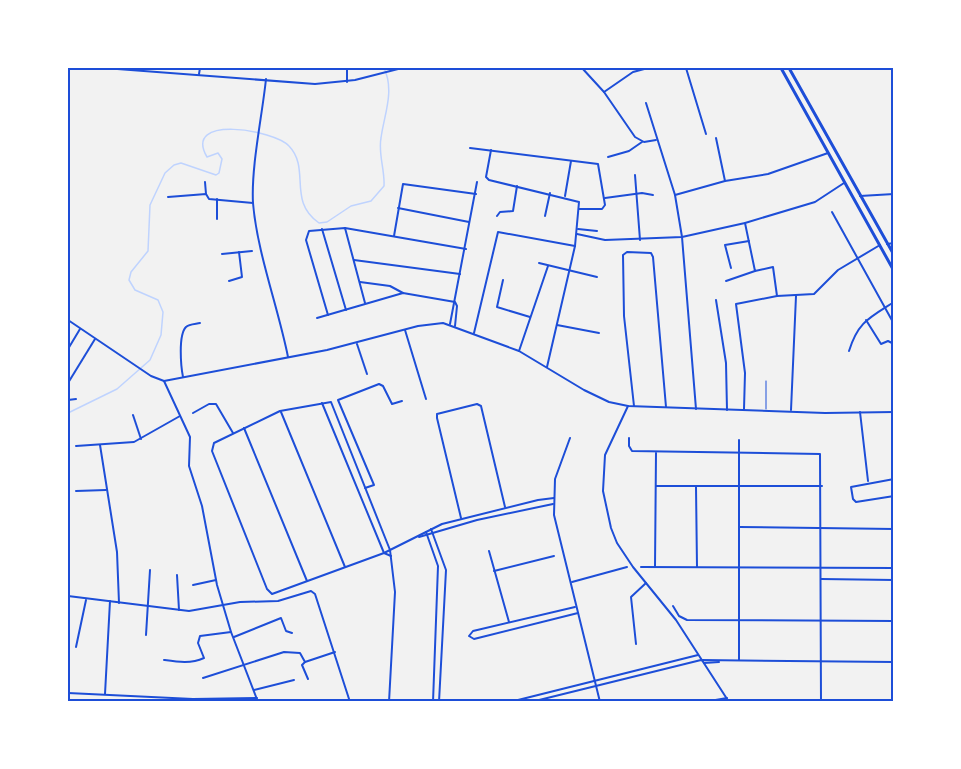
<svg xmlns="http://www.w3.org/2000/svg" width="961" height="769" viewBox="0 0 961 769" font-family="Commissioner,sans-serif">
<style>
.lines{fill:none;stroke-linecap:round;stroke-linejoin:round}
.stream{stroke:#bfd3fe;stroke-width:1.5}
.service{stroke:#1d4ed8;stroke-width:1}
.minor{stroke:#1d4ed8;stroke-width:2}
.tertiary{stroke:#1d4ed8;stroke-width:2}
.primary{stroke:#1d4ed8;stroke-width:3}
.neatline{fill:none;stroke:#1d4ed8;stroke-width:2}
</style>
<rect width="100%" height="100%" fill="#f2f2f2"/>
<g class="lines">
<!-- stream -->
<path class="stream" d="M68,413L117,389L150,360L161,335L163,312L158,300L135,290L129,280L131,272L148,251L150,205L165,173L174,165L181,163L216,175L219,173L222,159L218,153L207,157C182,114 275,130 289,146C311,169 287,201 319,223L327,222L351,206L371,201L384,186C385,170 378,154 381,138C384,115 395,91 384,68"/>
<!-- service -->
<path class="service" d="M766,409V381"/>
<!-- minor -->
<g class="minor">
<path d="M347,68V82"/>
<path d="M582,68L604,92L635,137L644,142L656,140"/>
<path d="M686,68L706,134"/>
<path d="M199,74L200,68"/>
<path d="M266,79C262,117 251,167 253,203C257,252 278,307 288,357"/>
<path d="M604,92L633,72L648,68"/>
<path d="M646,103L675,195L682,237L696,409"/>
<path d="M716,138L725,181"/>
<path d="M470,148L598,164L605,205L602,209H579"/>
<path d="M491,150L486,177L489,180L579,202L575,246L547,367"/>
<path d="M608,157L629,151L642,142"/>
<path d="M635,175L640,240"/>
<path d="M205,182L206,194"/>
<path d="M675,195L725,181L768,174L828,153"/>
<path d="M565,196L571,161"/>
<path d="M860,196L894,194"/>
<path d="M168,197L206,194L209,199L253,203"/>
<path d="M605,198L642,193L653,195"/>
<path d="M217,199V219"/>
<path d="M398,208L469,222"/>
<path d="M832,212L894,324"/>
<path d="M497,216L500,212L513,211L517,186"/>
<path d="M545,216L550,193"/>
<path d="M745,223L755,271L773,267L777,296"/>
<path d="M345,228L365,303"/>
<path d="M322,229L346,310"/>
<path d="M578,229L597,231"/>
<path d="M577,234L605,240L682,237L745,223L815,202L844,183"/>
<path d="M394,236L403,184L476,194"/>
<path d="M887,244L894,243"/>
<path d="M222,254L252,251"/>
<path d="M354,260L460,274"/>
<path d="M539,263L597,277"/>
<path d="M731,268L725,245L749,241"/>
<path d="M503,280L497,307L530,317"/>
<path d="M229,281L242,277L239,252"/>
<path d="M726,281L755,271"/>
<path d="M360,282L390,286L403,293"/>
<path d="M716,300L726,363L727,410"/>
<path d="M328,315L306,240L309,231L345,228L466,249"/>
<path d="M317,318L403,293L455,302L457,306L455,326"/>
<path d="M866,320L881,344L888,341L894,344"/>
<path d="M450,324L477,182"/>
<path d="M557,325L599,333"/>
<path d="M405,330L426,399"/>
<path d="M474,333L498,232L575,246"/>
<path d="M357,344L367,374"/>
<path d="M68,349L80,329"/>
<path d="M519,351L548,266"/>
<path d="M849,351C858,322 869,318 894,302"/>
<path d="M183,377C181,367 178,335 186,327C189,324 196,324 200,323"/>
<path d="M164,381L190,437L189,466L202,506L217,585L231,632L258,702"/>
<path d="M68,383L95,339"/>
<path d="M68,400L76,399"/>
<path d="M322,403L384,553L391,556"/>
<path d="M628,406L605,455L603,491L611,528L617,543L633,567L676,620L729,702"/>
<path d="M634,406L624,316L623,255L627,252L651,253L653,257L666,407"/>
<path d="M744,409L745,373L736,304L777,296L814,294L838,270L880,245"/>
<path d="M791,410L796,296"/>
<path d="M281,412L345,567"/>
<path d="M860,412L868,481"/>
<path d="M193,413L209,404H216L233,433"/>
<path d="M133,415L141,439"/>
<path d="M244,428L307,581"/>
<path d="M570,438L555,479L554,515L600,702"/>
<path d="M629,438V446L632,451L820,454L821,702"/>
<path d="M100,445L117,552L119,603"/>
<path d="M76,446L134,442L180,416"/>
<path d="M894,479L851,487L853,499L856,502L894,496"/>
<path d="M656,486H822"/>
<path d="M696,487L697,567"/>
<path d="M365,488L374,485L338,400L379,384L383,386L392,404L402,401"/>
<path d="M76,491L106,490"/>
<path d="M461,518L437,418V414L477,404L481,406L505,507"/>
<path d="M739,527L894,529"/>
<path d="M431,529L446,570L439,702"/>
<path d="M426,532L438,566L433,702"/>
<path d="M419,537L477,520L553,504"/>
<path d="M489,551L509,622"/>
<path d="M641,567L894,568"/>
<path d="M655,567L656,453"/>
<path d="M494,571L554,556"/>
<path d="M177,575L179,610"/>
<path d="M821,579L894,580"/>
<path d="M572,582L627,567"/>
<path d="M193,585L216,580"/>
<path d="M68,596L189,611L240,602L278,601L311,591L315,594L350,702"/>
<path d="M673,606L679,616L687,620L894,621"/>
<path d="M575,607L473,631L469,636L474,639L578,613"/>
<path d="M146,635L150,570"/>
<path d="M234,637L281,618L286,631L292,633"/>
<path d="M636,644L631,597L646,583"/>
<path d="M76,647L86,600"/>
<path d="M164,660C178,662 191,664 204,658L198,643L200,636L231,632"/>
<path d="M739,660V440"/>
<path d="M305,662L335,652"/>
<path d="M704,663L719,662"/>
<path d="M203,678L284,652L300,653L305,662L302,665L308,679"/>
<path d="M254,690L294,680"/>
<path d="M68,693L193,699L257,698"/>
<path d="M105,694L110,601"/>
<path d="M750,701L797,702"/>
<path d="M389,702L395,592L390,550L331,402L280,411L214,443L212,451L267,589L272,594L384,553L442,524L538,500L554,498"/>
<path d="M510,702L698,655"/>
<path d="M531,702L701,660L894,662"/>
<path d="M704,702L727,698"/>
<path d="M852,702L894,701"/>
</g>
<!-- tertiary -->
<g class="tertiary">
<path d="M104,68L315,84L355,80L402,68"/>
<path d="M68,320L151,376L164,381L327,350L418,326L443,323L519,351L584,390L609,402L628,406L825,413L894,412"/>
</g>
<!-- primary -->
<g class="primary">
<path d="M781,68L894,271"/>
<path d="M789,68L894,255"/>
</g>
</g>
<!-- border -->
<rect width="961" height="769" fill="none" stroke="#ffffff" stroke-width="138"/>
<rect x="69" y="69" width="823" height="631" class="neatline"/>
</svg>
